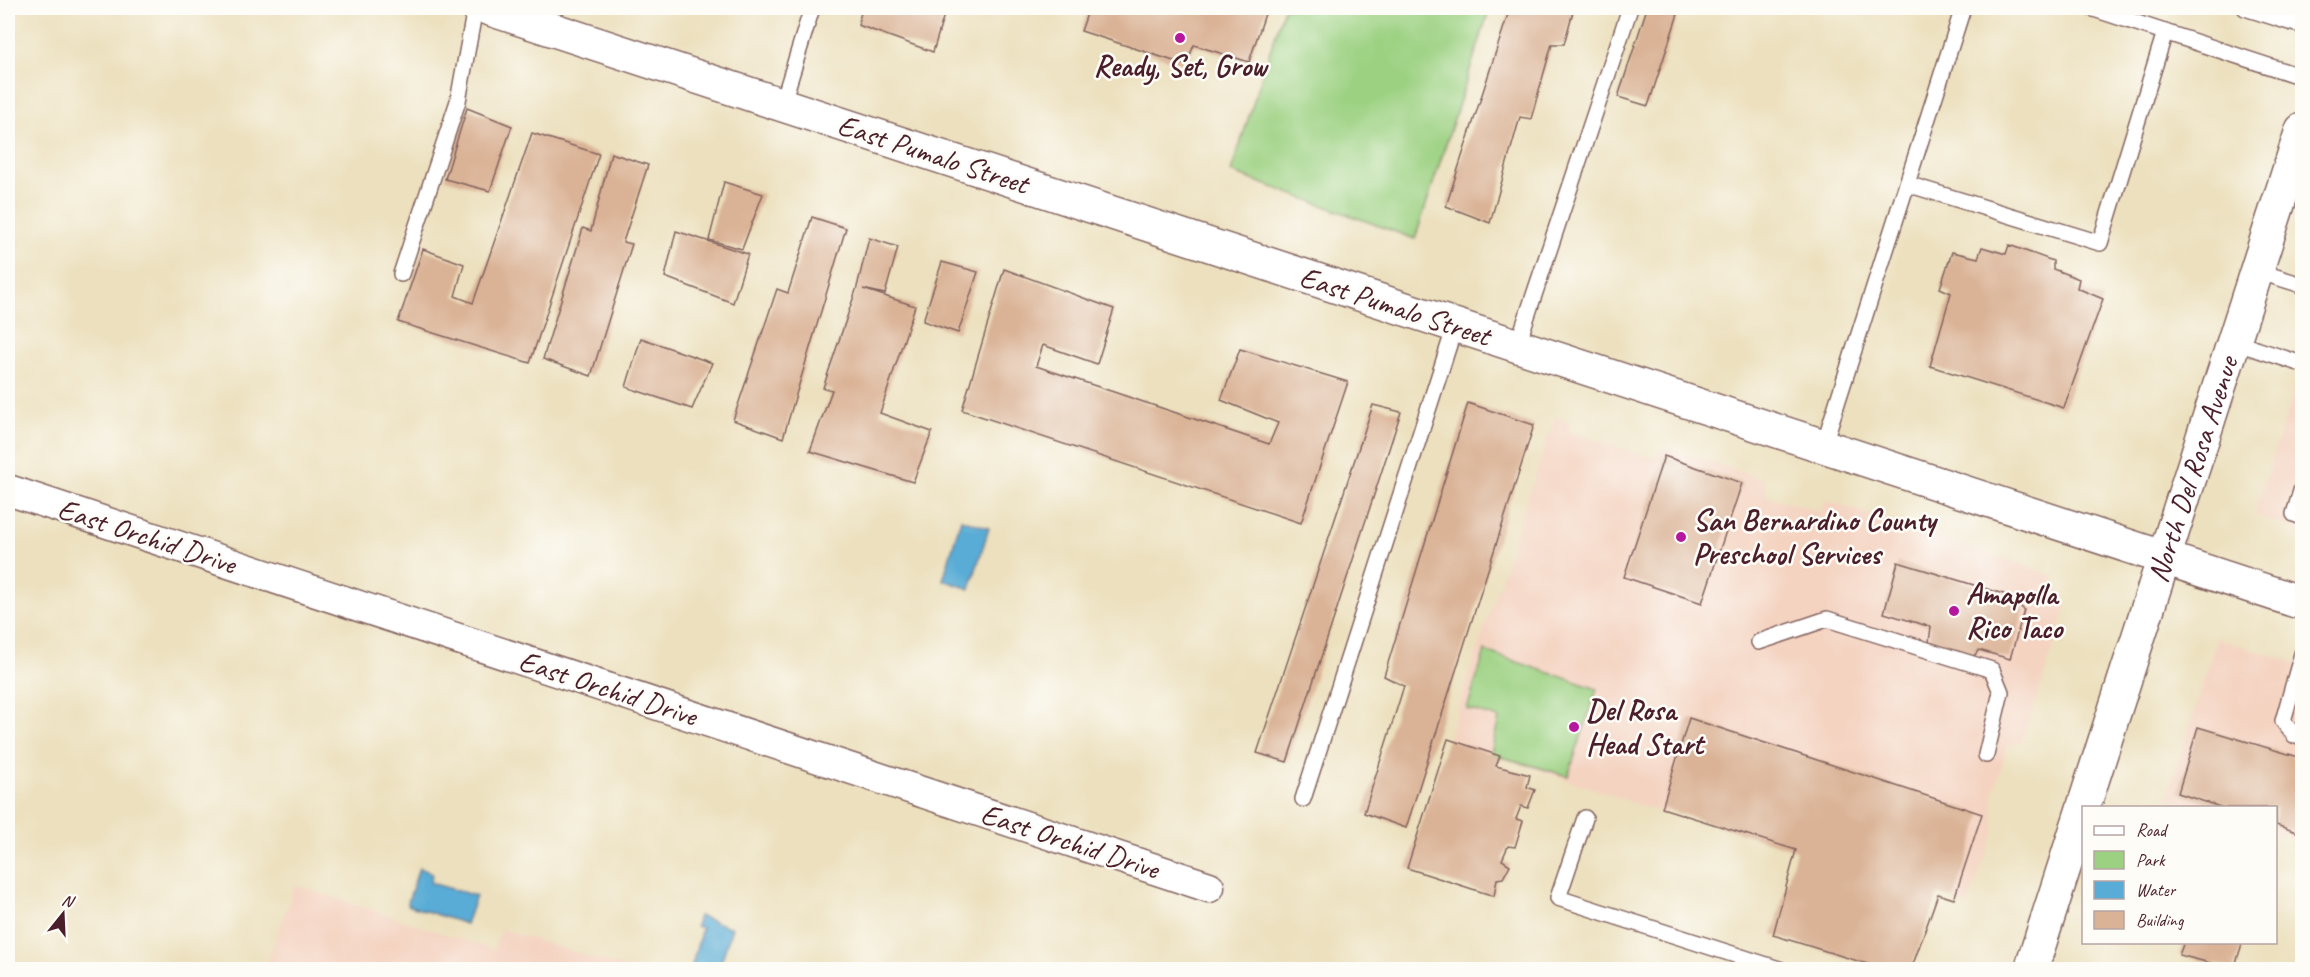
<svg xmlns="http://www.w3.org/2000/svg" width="2310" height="977" viewBox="0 0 2310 977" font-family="Caveat,sans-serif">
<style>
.built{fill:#f4d3c1}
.green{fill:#9cd182;stroke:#737856;stroke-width:1.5}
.water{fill:#59acd5;stroke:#526680;stroke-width:1.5}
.building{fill:#dab295}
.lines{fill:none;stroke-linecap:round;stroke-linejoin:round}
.service-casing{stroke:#83635e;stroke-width:18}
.minor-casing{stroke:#83635e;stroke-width:33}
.tertiary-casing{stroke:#83635e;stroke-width:36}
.secondary-casing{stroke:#83635e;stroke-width:36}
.service{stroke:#fff;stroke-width:15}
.minor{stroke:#fff;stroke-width:30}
.tertiary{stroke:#fff;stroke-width:33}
.secondary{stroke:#fff;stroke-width:33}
.poi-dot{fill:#b5179e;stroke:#fdfcf7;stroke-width:2}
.labels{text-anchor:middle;stroke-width:5;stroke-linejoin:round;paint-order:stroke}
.poi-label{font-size:30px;font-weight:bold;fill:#4a1f2b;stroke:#fdfcf7;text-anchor:start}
.street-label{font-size:30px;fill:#4a1f2b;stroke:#fdfcf7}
</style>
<rect width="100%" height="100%" fill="#fdfcf7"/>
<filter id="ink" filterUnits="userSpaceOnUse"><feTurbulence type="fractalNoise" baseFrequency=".0167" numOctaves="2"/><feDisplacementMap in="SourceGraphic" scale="12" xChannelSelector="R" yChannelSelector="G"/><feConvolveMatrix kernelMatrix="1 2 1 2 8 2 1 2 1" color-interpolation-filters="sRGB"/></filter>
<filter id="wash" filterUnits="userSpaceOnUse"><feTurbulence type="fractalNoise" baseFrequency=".008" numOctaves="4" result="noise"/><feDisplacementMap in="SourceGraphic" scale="24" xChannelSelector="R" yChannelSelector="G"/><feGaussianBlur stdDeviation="1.35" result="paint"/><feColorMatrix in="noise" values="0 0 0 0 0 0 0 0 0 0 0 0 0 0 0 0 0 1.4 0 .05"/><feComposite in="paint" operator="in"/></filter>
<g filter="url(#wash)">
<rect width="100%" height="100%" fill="#ece0be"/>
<!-- built -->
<g class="built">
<path d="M2302,365V531L2254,515Z"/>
<path d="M1555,416L1568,422L1569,432L1652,458L1666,448L1764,479L1767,496L1820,511L1827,500L2052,575L2067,606L2022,742L2008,746L1993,794L1994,833L1967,907L1954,899L1669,810L1667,814L1448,739Z"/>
<path d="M2217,638L2302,665V841L2276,832V808L2197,807L2167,798Z"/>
<path d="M295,885L494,950L501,929L629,969H265Z"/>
</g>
<!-- green -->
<g class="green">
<path d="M1284,8H1490L1415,239L1231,172Z"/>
<path d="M1485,651L1597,689L1568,776L1491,754L1499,718L1467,709Z"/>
</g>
<!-- water -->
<g class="water">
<path d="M961,519L989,528L970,589L943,580Z"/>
<path d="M419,868L432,873L431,883L476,896L466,924L407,905Z"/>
<path d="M699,916L732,928L719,969H691L702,928L696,926Z"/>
</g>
<g id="blocks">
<!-- building -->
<g class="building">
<path d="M862,8H946L933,52L858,25Z"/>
<path d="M1089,8H1267L1249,62L1194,45L1186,65L1081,31Z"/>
<path d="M1510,8H1574L1564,44H1552L1531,119L1520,117L1490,223L1446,206Z"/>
<path d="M1647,8H1680L1648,106L1618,97Z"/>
<path d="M467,108L512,126L490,191L445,179Z"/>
<path d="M532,133L599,154L530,363L398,322L423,249L464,264L455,296L473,303Z"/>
<path d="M611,153L648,165L623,242L632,244L591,376L543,359L583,228L591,231Z"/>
<path d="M724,182L763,194L742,249L709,240Z"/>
<path d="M812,217L846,228L783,438L733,420L777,289L788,293Z"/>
<path d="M676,231L748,254L733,303L665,277Z"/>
<path d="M869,238L898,247L885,294L863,289L915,306L880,413L932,432L913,482L810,451L832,390L823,388L857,287Z"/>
<path d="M2009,245L2053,261V269L2079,279L2077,288L2103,299L2064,408L1930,366L1951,293L1940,288L1952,252L1978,258L1982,247L2006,254Z"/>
<path d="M942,262L978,272L958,333L923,321Z"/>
<path d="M1004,269L1114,309L1097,364L1043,345L1036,366L1269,444L1278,423L1221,400L1240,349L1348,382L1301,523L962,410Z"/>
<path d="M641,338L712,363L692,409L626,387Z"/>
<path d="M1468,403L1534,425L1406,828L1364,813L1404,686L1384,676Z"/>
<path d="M1373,405L1401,412L1287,762L1257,753Z"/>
<path d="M1664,456L1742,483L1702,603L1624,577Z"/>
<path d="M1898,562L2010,596L2024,610L2010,659L1979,650L1972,658L1929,642L1931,627L1884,613Z"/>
<path d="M1689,718L1982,814L1954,899L1938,894L1911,970H1887L1773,935L1796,850L1662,808Z"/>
<path d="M2198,727L2302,758V834L2276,825V808H2223L2178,793Z"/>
<path d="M1448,739L1500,756L1496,766L1530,775L1527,787L1535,790L1528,808L1521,806L1516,819L1523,821L1515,847L1508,846L1502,860L1510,865L1503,878L1497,879L1494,896L1407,868Z"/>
<path d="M2184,942H2239L2242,944L2234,969L2179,955Z"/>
</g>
</g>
</g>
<g filter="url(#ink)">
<use href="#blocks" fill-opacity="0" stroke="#83635e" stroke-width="1.5"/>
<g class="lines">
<!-- service casing -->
<g class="service-casing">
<g id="service">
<path d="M2091,8L2302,77"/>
<path d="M2245,8L2302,26"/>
<path d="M782,105L812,8"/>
<path d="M1907,184L2100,243L2165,32"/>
<path d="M2257,271L2302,285"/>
<path d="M401,274L458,101L475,8"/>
<path d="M2234,342L2302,364"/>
<path d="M1517,346L1630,8"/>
<path d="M1823,447L1963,8"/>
<path d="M2302,488L2294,514L2302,517"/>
<path d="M1759,642L1827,619L1992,670L2001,692L1986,755"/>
<path d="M2302,654L2283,721L2294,735L2302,738"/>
<path d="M1303,799L1455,326"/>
<path d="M1585,818L1558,898L1782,970"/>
</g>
</g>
<!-- minor casing -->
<g class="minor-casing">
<path id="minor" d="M8,490L1209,887"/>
</g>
<!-- tertiary casing -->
<g class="tertiary-casing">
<path id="tertiary" d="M487,8L2302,603"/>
</g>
<!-- secondary casing -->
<g class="secondary-casing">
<g id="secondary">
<path id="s1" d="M2031,970L2302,130"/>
</g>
</g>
<!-- service -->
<use href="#service" class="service"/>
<!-- minor -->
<use href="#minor" class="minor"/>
<!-- tertiary -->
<use href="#tertiary" class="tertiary"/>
<!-- secondary -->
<use href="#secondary" class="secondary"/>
</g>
</g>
<!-- markers -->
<g class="poi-dot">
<circle cx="1180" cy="38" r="6"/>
<circle cx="1681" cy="537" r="6"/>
<circle cx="1954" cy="611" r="6"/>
<circle cx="1574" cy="727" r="6"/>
</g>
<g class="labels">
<!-- poi labels -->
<g class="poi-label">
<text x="1180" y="76" text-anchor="middle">Ready, Set, Grow</text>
<text x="1693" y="530">San Bernardino County<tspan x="1693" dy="34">Preschool Services</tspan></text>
<text x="1966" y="604">Amapolla<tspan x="1966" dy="34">Rico Taco</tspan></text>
<text x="1586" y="720">Del Rosa<tspan x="1586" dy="34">Head Start</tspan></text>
</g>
<!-- street labels -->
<g class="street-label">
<text transform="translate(933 154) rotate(18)" y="10">East Pumalo Street</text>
<text transform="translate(1395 306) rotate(18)" y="10">East Pumalo Street</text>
<text dy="10" stroke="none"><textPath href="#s1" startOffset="526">North Del Rosa Avenue</textPath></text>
<text transform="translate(147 536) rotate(18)" y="10">East Orchid Drive</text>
<text transform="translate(608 688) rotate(18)" y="10">East Orchid Drive</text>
<text transform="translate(1070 841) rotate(18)" y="10">East Orchid Drive</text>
</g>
</g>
<!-- margin -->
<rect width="2310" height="977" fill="none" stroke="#fdfcf7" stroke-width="30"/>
<!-- legend -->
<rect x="2082" y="806" width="195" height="138" fill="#fdfcf7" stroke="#b5a4a5" stroke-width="1.5"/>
<rect x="2094" y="826" width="30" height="9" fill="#ffffff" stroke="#b5a4a5" stroke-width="1.5"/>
<text x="2136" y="836" font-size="18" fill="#4a1f2b">Road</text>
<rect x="2094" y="851" width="30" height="18" fill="#9cd182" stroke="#b5a4a5" stroke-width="1.5"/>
<text x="2136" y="866" font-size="18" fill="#4a1f2b">Park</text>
<rect x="2094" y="881" width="30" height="18" fill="#59acd5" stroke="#b5a4a5" stroke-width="1.5"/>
<text x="2136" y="896" font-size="18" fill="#4a1f2b">Water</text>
<rect x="2094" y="911" width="30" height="18" fill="#dab295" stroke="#b5a4a5" stroke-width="1.5"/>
<text x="2136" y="926" font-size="18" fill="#4a1f2b">Building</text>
<!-- north arrow -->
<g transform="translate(63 914) rotate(18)" stroke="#fdfcf7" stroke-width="4.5" paint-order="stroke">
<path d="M0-4.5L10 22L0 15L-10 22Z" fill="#4a1f2b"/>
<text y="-9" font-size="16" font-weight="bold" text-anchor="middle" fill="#4a1f2b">N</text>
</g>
</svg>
